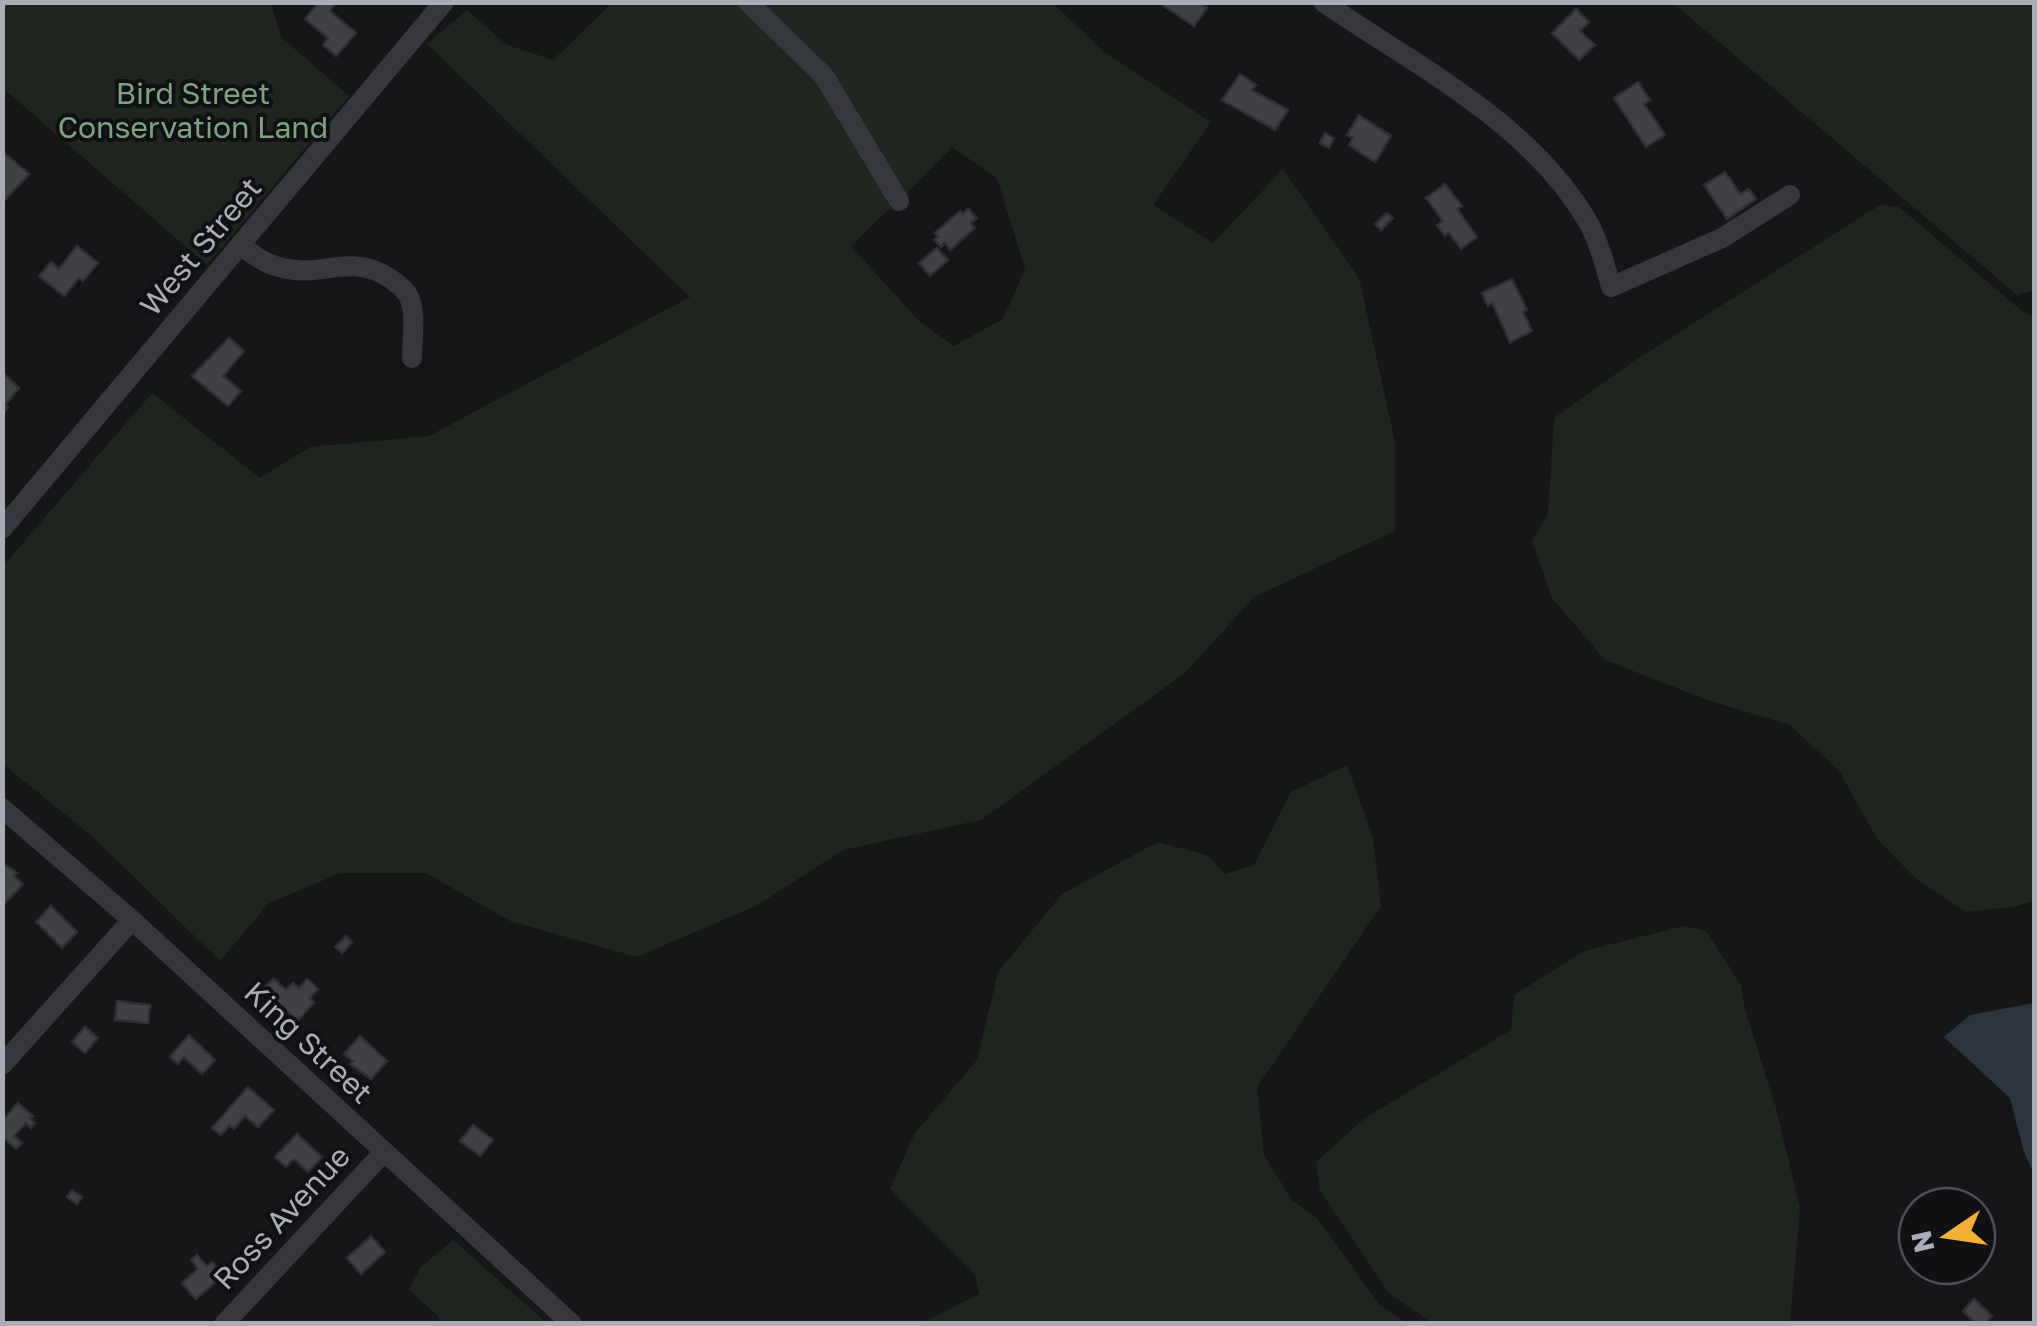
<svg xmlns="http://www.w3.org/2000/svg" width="2037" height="1326" viewBox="0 0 2037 1326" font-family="'Golos Text',sans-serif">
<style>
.green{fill:#1e261f}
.water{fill:#2c353c}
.building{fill:#404145;stroke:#303034;stroke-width:2.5}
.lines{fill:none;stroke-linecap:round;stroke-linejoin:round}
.minor{stroke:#37383d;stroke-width:20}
.labels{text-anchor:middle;stroke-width:8;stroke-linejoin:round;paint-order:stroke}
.park-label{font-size:30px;fill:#7fa381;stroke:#111113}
.street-label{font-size:30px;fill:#a8adb8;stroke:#111113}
</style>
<rect width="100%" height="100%" fill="#161618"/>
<!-- green -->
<g class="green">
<path d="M2,3H271L281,37L349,96L207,265L3,88Z"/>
<path d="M612,3H743L821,77L895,203L851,246L920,322L954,346L1003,319L1025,269L997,178L952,147L899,201L824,76L748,3H1053L1104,52L1211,122L1153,205L1213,243L1283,169L1359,278L1395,442V531L1254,597L1185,673L981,820L843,850L756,906L637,957L510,921L426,873H340L268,904L220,961L93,837L3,764V566L152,393L260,478L310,447L429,436L690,297L427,44L467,10L507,45L553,60Z"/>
<path d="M1673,3H2034V290L2017,295Z"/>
<path d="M1880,205L1899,207L2022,311L2034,317V901L2012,907L1966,912L1915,878L1877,839L1840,772L1790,725L1707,700L1605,660L1552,598L1532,541L1548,513L1554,418L1637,359Z"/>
<path d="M1347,765L1373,838L1381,906L1257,1087L1264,1155L1292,1200L1316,1217L1380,1305L1407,1323H922L979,1294L975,1274L890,1189L915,1133L977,1060L998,972L1062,894L1158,842L1207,855L1225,874L1254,865L1291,792Z"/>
<path d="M1684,926L1706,931L1741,985L1745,1009L1776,1108L1800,1208L1790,1323H1432L1389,1293L1320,1191L1316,1162L1365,1118L1511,1030L1514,995L1584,951Z"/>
<path d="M453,1240L547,1323H440L438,1316L409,1290L420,1268Z"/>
</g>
<!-- water -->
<path class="water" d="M2034,1003V1174L2024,1152L2010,1098L1944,1037L1970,1015Z"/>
<!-- building -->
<g class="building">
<path d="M319,2H336L330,11L356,33L336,56L323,45L328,38L305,19Z"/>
<path d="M1167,2H1199L1207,8L1194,26L1164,6Z"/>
<path d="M1576,9L1589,22L1580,31L1595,45L1579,60L1552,33Z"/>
<path d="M1240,74L1256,85L1252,90L1288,110L1275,130L1222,100Z"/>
<path d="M1638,82L1650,100L1644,104L1665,135L1646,147L1614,98Z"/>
<path d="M1359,115L1391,136L1375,162L1349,145L1353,138L1347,135Z"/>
<path d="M1325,133L1334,138L1329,148L1320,143Z"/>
<path d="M2,151L29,174L2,203Z"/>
<path d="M1725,172L1740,194L1749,189L1756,199L1727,219L1704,185Z"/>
<path d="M1445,184L1462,206L1457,209L1477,237L1461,249L1449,233L1445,236L1437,225L1443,221L1426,198Z"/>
<path d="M968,209L977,218L971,223L975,228L950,250L945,243L941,247L934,240L938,237L935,233L960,211L963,214Z"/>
<path d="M1387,213L1393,218L1381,230L1375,224Z"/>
<path d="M77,246L98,263L83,281L79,278L64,296L39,276L51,262L59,269Z"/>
<path d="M937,248L948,260L930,276L919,263Z"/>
<path d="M1512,279L1527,310L1523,312L1532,331L1510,342L1492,303L1488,306L1482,293Z"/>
<path d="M229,338L244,351L223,376L241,391L228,406L192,376Z"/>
<path d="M4,374L19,388L5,405L8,407L3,414Z"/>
<path d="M2,863L17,873L14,876L23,884L3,905Z"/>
<path d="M51,906L77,932L62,948L36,922Z"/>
<path d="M346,936L352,942L342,953L335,947Z"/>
<path d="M274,979L286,990L293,983L299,988L307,979L318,989L310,998L314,1002L298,1021L262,989Z"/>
<path d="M117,1001L150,1005L148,1023L115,1020Z"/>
<path d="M85,1027L98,1038L85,1053L72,1042Z"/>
<path d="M189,1035L215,1060L202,1074L184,1057L178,1064L170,1057Z"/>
<path d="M360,1036L387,1061L371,1079L350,1064L353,1061L344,1054Z"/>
<path d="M248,1087L274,1110L258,1127L245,1116L234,1129L230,1125L221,1135L212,1128Z"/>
<path d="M18,1103L33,1116L30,1118L35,1123L31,1128L26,1123L14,1136L22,1143L16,1149L2,1137V1121Z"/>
<path d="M473,1125L493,1140L480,1156L460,1141Z"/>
<path d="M297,1134L322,1157L308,1172L294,1159L286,1167L275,1157Z"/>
<path d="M72,1190L82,1197L77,1204L67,1197Z"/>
<path d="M371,1236L385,1252L361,1274L347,1258Z"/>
<path d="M197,1255L207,1266L212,1262L224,1275L196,1299L182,1283L198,1269L191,1260Z"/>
<path d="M1974,1299L1992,1316L1985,1324H1976L1963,1311Z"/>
</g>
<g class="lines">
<!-- minor -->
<g class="minor">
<path d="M748,2L824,76L899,201"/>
<path d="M1323,2C1415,65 1531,123 1588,222C1599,242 1605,265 1611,287L1722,238L1790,195"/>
<path d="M242,246C254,256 268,265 283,268C323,278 351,252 391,279C396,283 405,289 408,295C417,312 412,339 412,358"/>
<path d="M2,529L444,2"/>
<path d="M2,808L132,920L572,1324"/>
<path d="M2,1065L132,920"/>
<path d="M224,1324L383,1153"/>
</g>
</g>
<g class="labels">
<!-- park labels -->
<g class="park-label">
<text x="193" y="104">Bird Street<tspan x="193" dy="34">Conservation Land</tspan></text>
</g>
<!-- street labels -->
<g class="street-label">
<text transform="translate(201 247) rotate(-50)" y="10">West Street</text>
<text transform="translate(308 1043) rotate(43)" y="10">King Street</text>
<text transform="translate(282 1218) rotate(-47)" y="10">Ross Avenue</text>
</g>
</g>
<!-- border -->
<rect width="2037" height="1326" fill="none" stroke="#a8adb8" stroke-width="10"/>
<!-- north arrow -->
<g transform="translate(1947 1236) rotate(257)"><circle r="48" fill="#111113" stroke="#4d4f55" stroke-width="2.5"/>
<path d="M0-8L18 38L0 25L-18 38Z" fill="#f2b134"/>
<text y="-15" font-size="28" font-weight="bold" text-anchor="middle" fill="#a8adb8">N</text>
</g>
</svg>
